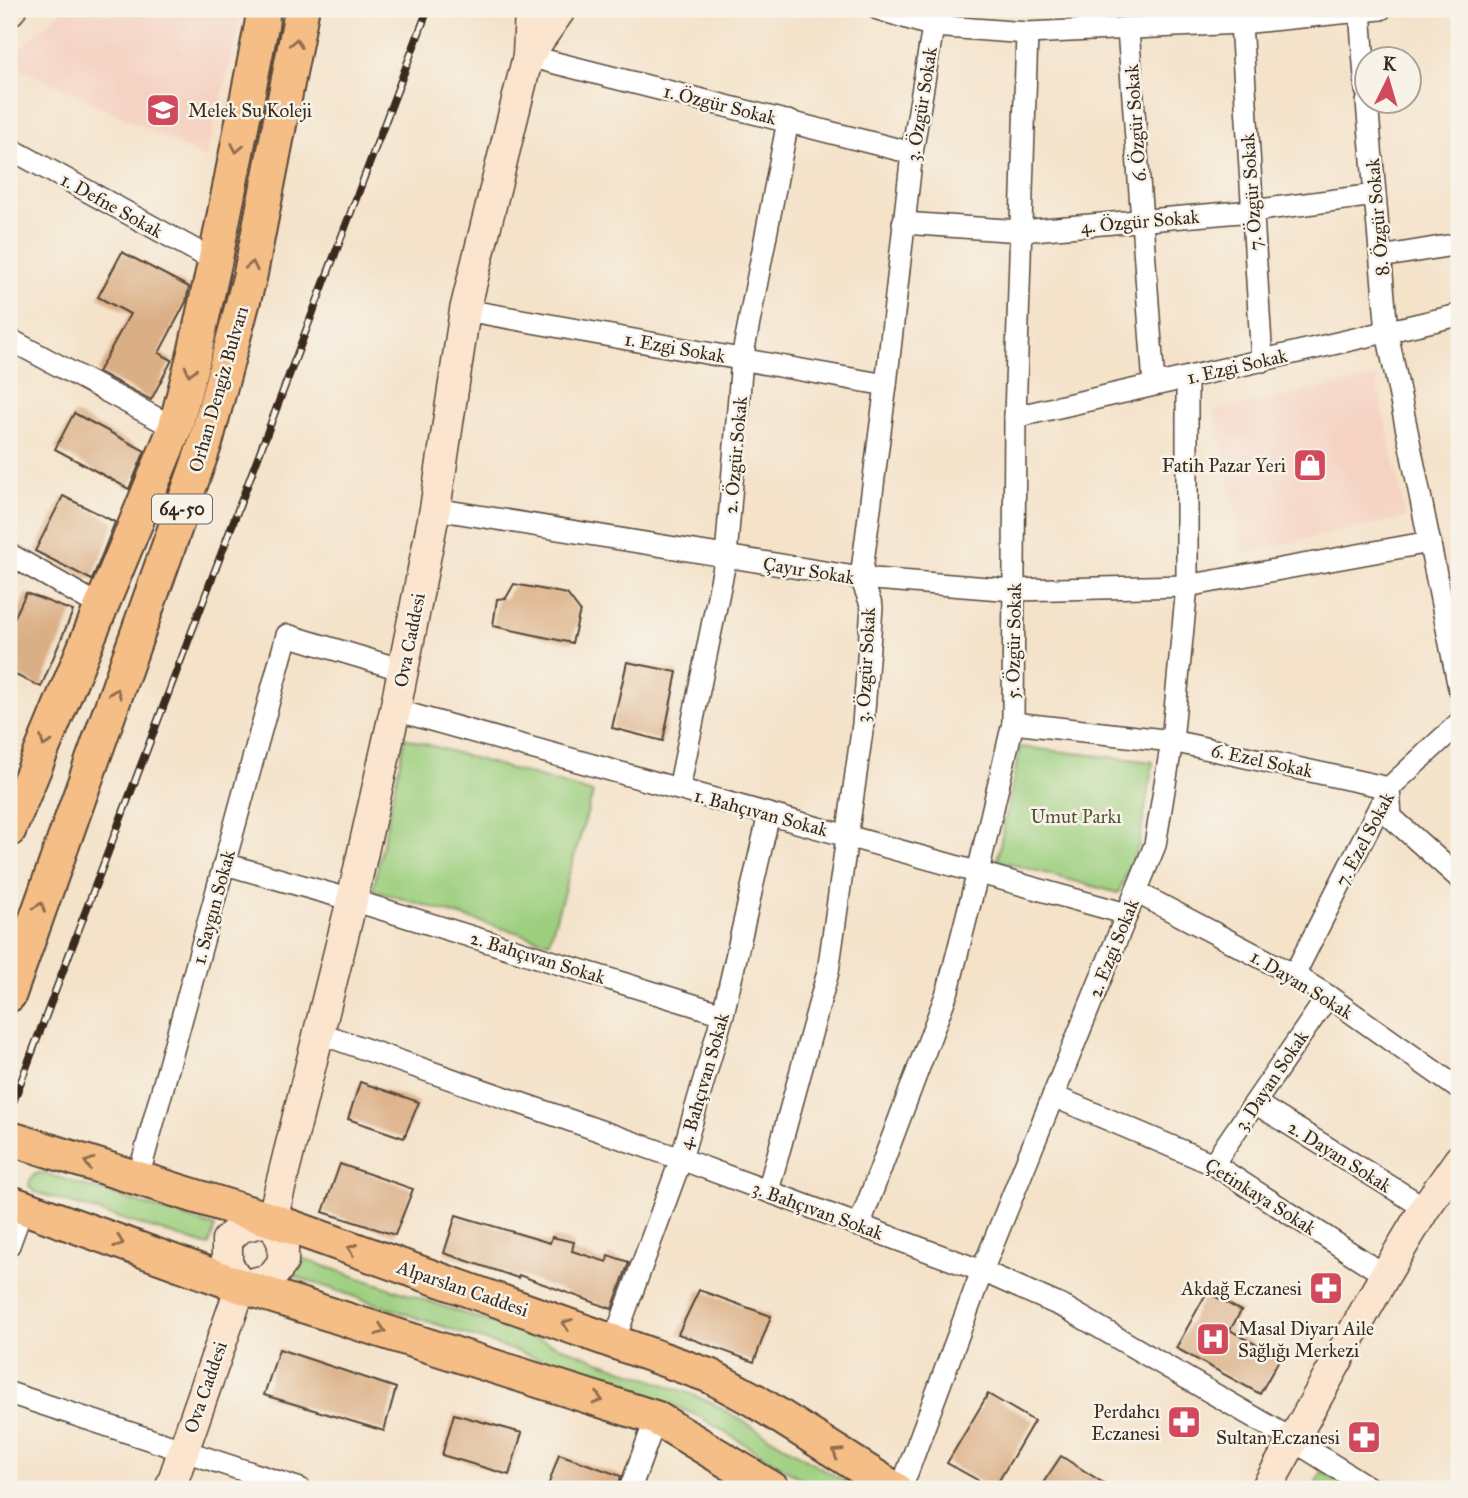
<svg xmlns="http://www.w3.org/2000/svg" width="1468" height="1498" viewBox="0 0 1468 1498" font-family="'IM FELL Great Primer',serif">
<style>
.built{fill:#f5d2c2}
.green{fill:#9dcf7f;stroke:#6c7c4e;stroke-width:2}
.building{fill:#dbaf85}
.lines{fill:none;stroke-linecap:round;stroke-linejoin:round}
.street-casing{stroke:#574638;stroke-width:24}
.secondary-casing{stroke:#574638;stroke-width:33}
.primary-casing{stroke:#574638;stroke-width:37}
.street{stroke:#fff;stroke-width:21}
.secondary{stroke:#fbe5cf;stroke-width:30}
.primary{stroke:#f5be86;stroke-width:33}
.rail-casing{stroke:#3b2a1e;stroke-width:8}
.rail{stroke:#f7f3e8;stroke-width:5;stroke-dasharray:16;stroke-linecap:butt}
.oneway{stroke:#8f6d4d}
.labels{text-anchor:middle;stroke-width:5;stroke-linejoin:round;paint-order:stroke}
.shield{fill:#f7f3e8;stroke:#73665b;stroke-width:2}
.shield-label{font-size:18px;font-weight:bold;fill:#3b2a1e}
.street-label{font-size:19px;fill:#3b2a1e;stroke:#f7f3e8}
.poi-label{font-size:19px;fill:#3b2a1e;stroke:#f7f3e8;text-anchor:end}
.park-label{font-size:19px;fill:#545336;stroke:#f7f3e8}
</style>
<rect width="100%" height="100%" fill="#f7f3e8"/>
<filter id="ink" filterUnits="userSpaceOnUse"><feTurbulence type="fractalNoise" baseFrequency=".0143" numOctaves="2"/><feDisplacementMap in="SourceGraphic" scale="14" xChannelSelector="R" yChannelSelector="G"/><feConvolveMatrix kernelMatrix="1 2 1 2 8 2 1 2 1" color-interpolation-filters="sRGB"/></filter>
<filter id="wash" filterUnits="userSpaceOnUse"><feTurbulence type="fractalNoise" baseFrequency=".00686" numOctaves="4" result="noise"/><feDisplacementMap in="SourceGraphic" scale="28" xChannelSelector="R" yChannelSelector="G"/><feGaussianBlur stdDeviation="1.57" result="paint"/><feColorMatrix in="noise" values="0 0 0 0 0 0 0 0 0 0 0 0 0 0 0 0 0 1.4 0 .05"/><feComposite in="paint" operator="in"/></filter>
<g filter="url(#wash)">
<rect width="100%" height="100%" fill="#f4e2c9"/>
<!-- built -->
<g class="built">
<path d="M63,9H238L237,35L206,158L9,62V59Z"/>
<path d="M1376,377L1406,518L1244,552L1214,411Z"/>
</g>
<!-- green -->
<g class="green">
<path d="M405,738L593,793L549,942L373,890Z"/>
<path d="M1020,747L1153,762L1139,845L1118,893L997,860Z"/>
<path d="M38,1173H44L215,1227L209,1246L35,1192L29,1186C29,1179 32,1176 38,1173Z"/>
<path d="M298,1257L536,1338L693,1395L712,1403L857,1489H818L700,1417L663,1401L291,1275Z"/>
<path d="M1322,1471L1353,1489H1312Z"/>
</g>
<g id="blocks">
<!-- building -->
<g class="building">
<path d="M122,252L189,287L186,302L159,353L172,360L151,400L98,372L130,314L98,297Z"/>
<path d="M74,413L145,451L129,489L55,449Z"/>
<path d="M63,496L115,522L92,580L35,551Z"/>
<path d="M514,584L567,594L580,611L572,643L493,626L497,599L506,598Z"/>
<path d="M26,593L73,611L41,687L9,672V629Z"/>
<path d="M627,662L677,672L663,741L612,728Z"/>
<path d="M360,1082L419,1102L404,1138L348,1119Z"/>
<path d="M340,1164L413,1189L395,1235L323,1212Z"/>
<path d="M456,1215L550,1243L552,1237L574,1242L572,1251L607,1262L608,1255L629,1262L612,1309L519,1275L518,1278L444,1253Z"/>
<path d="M699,1290L771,1316L754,1362L678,1334Z"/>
<path d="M1207,1292L1241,1311L1230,1330L1280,1358L1260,1394L1176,1348Z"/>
<path d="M279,1349L396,1388L384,1431L264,1395Z"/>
<path d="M988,1394L1034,1421L994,1489L947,1463Z"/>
<path d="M454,1414L522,1433L509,1475L442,1455Z"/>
<path d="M559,1454L621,1476L617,1489H547Z"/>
<path d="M1061,1456L1113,1489H1039Z"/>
</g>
</g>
</g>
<g filter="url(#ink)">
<use href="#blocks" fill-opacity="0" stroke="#574638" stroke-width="2"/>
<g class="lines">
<!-- street casing -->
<g class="street-casing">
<g id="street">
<path d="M878,9L933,26L1027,33L1241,23L1381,9"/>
<path d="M1360,11L1366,90"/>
<path d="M1241,23L1262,361"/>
<path d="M1128,29L1154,385"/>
<path d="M528,56L912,153"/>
<path d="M1367,102L1387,332L1459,688"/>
<path d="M9,148L215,261"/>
<path d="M903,223L1021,231L1252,211L1375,195"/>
<path d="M1381,257L1459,244"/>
<path d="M465,310L886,385"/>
<path d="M9,339L175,428"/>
<path d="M1015,417L1459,315"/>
<path d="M435,509L861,578L1014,590L1187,586L1430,542"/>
<path d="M9,554L100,606"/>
<path d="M395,710L1127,914"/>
<path d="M1013,723L1172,741L1389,788L1391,817L1459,878"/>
<path d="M679,789L726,557L742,359L788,121"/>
<path d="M225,864L352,900L723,1014"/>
<path d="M1136,892L1294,975L1328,996L1459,1089"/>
<path d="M1294,975L1389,788L1459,723"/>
<path d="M319,1033L681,1159L982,1271L1066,1308L1293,1440L1371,1489"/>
<path d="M1053,1096L1213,1164L1385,1275"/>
<path d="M1255,1103L1425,1208"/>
<path d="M1213,1164L1328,996"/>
<path d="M138,1178L287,635L403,670"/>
<path d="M768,1191L828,972L863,724L872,607L861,578L886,385L912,153L936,9"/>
<path d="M859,1226L948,990L978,872L1013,723L1015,417L1027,33"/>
<path d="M9,1245L23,1207"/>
<path d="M614,1341L681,1159L723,1014L769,814"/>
<path d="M9,1393L300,1489"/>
<path d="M630,1489L656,1418"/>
<path d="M901,1489L982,1271L1155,845L1172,741L1187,586V378"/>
</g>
</g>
<!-- secondary casing -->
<g class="secondary-casing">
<g id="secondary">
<path d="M9,11L11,9"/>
<path d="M528,56L561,9"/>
<path d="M241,1286L270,1279L283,1262V1244L272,1220L352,900L395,710L435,509L465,310L528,56L530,9"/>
<path d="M241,1286L227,1263V1240L241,1227L272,1220"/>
<path d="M170,1489L241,1286"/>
<path d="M1266,1489L1385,1275L1425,1208L1459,1160"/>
</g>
</g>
<!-- primary casing -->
<g class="primary-casing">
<g id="primary">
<path d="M9,830L175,428L195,351L215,261L262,23L263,9"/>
<path d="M9,995L206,441L250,276L302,9"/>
<path d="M9,1138L272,1220L710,1376L754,1400L895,1489"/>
<path d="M9,1202L241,1286L656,1418L773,1489"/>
</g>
</g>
<!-- street -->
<use href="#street" class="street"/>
<!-- secondary -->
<use href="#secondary" class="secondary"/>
<!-- primary -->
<use href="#primary" class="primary"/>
<!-- rail casing -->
<g class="rail-casing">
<path id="rail" d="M9,1113L428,9"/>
</g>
<!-- rail -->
<use href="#rail" class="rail"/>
</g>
<!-- one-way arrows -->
<defs><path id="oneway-chevron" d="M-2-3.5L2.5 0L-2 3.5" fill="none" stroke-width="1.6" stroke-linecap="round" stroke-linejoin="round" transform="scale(1.75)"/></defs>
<g class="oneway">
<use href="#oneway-chevron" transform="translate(296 43) rotate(-79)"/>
<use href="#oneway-chevron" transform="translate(237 148) rotate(101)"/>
<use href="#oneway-chevron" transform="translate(252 266) rotate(-78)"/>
<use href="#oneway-chevron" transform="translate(190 371) rotate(105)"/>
<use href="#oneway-chevron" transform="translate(116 693) rotate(-70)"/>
<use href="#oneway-chevron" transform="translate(45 742) rotate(112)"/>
<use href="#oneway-chevron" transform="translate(40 907) rotate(-70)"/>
<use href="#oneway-chevron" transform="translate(89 1163) rotate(-162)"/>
<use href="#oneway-chevron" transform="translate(119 1242) rotate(20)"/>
<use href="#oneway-chevron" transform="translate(352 1249) rotate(-161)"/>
<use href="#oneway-chevron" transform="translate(567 1324) rotate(-161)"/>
<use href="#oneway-chevron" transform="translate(381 1330) rotate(18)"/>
<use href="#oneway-chevron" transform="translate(598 1399) rotate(18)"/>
<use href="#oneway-chevron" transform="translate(837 1453) rotate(-148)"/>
</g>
</g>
<!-- icons -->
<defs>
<g id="school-square" transform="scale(1.75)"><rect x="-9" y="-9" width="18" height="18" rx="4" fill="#d1495b" stroke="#f7f3e8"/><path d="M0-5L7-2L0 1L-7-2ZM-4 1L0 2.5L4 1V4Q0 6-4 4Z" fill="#fff"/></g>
<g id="shop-square" transform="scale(1.75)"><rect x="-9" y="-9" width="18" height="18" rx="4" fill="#d1495b" stroke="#f7f3e8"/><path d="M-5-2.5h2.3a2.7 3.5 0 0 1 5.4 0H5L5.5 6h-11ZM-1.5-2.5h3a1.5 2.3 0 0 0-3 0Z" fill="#fff"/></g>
<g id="pharmacy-square" transform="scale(1.75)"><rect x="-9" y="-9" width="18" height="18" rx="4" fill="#d1495b" stroke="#f7f3e8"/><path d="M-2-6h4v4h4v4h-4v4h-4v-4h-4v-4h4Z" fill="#fff"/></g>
<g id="hospital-square" transform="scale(1.75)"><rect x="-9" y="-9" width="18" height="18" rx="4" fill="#d1495b" stroke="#f7f3e8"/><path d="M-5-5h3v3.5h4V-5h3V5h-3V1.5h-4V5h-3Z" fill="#fff"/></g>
</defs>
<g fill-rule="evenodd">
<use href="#school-square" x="163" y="110"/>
<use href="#shop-square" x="1310" y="465"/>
<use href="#pharmacy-square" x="1326" y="1288"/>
<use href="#hospital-square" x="1213" y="1339"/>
<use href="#pharmacy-square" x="1184" y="1422"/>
<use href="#pharmacy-square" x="1364" y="1437"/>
</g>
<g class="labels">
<!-- shield labels -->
<rect class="shield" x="152" y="494.5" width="60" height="29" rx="5"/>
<g class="shield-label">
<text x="182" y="515">64-50</text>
</g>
<!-- street labels -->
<g class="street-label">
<text transform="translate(720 104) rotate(14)" y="7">1. Özgür Sokak</text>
<text transform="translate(921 104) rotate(-81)" y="7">3. Özgür Sokak</text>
<text transform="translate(1135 123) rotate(-94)" y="7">6. Özgür Sokak</text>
<text transform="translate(1251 192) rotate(-94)" y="7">7. Özgür Sokak</text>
<text transform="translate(112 205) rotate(29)" y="7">1. Defne Sokak</text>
<text transform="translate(1377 217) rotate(-95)" y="7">8. Özgür Sokak</text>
<text transform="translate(1140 221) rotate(-5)" y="7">4. Özgür Sokak</text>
<text transform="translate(675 347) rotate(10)" y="7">1. Ezgi Sokak</text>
<text transform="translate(1237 366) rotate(-13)" y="7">1. Ezgi Sokak</text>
<text transform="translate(218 389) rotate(-74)" y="7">Orhan Dengiz Bulvarı</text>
<text transform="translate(735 455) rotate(-85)" y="7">2. Özgür Sokak</text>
<text transform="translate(809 570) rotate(9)" y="7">Çayır Sokak</text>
<text transform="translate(409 640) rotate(-79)" y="7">Ova Caddesi</text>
<text transform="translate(1013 641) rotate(-89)" y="7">5. Özgür Sokak</text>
<text transform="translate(865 665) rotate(-87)" y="7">3. Özgür Sokak</text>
<text transform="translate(1262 760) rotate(12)" y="7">6. Ezel Sokak</text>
<text transform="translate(761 812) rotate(15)" y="7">1. Bahçıvan Sokak</text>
<text transform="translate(1364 839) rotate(-62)" y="7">7. Ezel Sokak</text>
<text transform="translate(213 907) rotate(-75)" y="7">1. Saygın Sokak</text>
<text transform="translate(1113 948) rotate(-68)" y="7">2. Ezgi Sokak</text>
<text transform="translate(538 957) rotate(17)" y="7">2. Bahçıvan Sokak</text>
<text transform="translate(1302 984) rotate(31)" y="7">1. Dayan Sokak</text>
<text transform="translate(1271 1080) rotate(-56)" y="7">3. Dayan Sokak</text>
<text transform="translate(703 1081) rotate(-74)" y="7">4. Bahçıvan Sokak</text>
<text transform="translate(1340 1156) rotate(32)" y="7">2. Dayan Sokak</text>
<text transform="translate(1261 1196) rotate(32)" y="7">Çetinkaya Sokak</text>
<text transform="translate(818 1210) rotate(20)" y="7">3. Bahçıvan Sokak</text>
<text transform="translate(463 1288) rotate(19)" y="7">Alparslan Caddesi</text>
<text transform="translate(205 1387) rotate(-71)" y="7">Ova Caddesi</text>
</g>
<!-- poi labels -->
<g class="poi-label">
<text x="188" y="117" text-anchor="start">Melek Su Koleji</text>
<text x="1286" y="472">Fatih Pazar Yeri</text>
<text x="1302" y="1295">Akdağ Eczanesi</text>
<text x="1238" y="1335" text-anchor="start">Masal Diyarı Aile<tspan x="1238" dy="22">Sağlığı Merkezi</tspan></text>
<text x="1160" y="1418">Perdahcı<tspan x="1160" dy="22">Eczanesi</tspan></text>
<text x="1340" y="1444">Sultan Eczanesi</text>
</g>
<!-- park labels -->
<g class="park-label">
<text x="1076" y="823">Umut Parkı</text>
</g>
</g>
<!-- margin -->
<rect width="1468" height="1498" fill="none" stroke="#f7f3e8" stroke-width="35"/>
<!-- north arrow -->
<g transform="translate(1388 80) rotate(5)"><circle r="33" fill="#f7f3e8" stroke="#aca397" stroke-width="2"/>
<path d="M0-5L12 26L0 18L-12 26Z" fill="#d1495b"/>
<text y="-10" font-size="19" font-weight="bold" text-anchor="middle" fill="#3b2a1e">K</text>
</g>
</svg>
